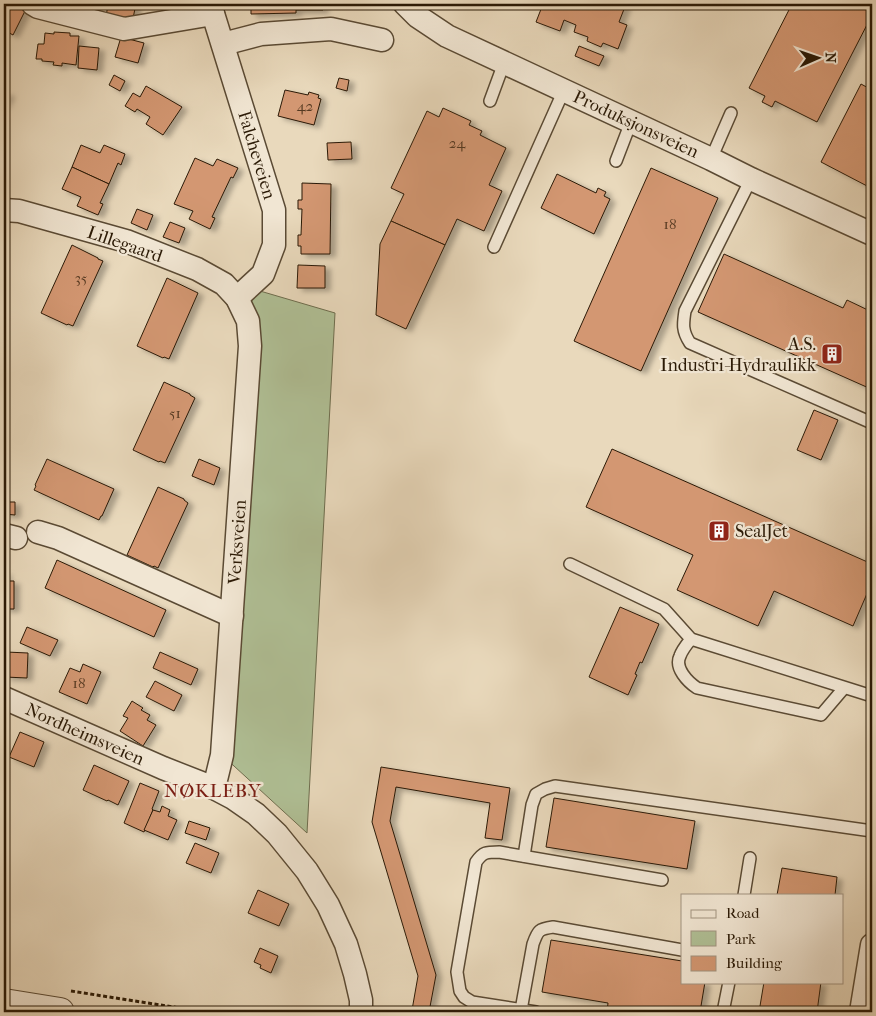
<svg xmlns="http://www.w3.org/2000/svg" width="876" height="1016" viewBox="0 0 876 1016" font-family="'IM FELL French Canon',serif">
<style>
.green{fill:#b0c096;stroke:#6e6d4e}
.building{fill:#d39772;stroke:#2b1a06;filter:url(#shadow)}
.lines{fill:none;stroke-linecap:round;stroke-linejoin:round}
.service-casing{stroke:#5a4a34;stroke-width:14}
.minor-casing{stroke:#5a4a34;stroke-width:25}
.tertiary-casing{stroke:#5a4a34;stroke-width:30}
.path{stroke:#2b1a06;stroke-width:3;stroke-dasharray:4 2.5;stroke-linecap:butt}
.service{stroke:#f1e6d3;stroke-width:11}
.minor{stroke:#f1e6d3;stroke-width:22}
.tertiary{stroke:#f1e6d3;stroke-width:28}
.labels{text-anchor:middle;stroke-width:4.5;stroke-linejoin:round;paint-order:stroke}
.number-label{font-size:15px;fill:#553921}
.street-label{font-size:18px;fill:#2b1a06;stroke:#f1e6d3}
.poi-label{font-size:18px;fill:#2b1a06;stroke:#f1e6d3;text-anchor:end}
.neighbourhood-label{font-size:19px;letter-spacing:1px;fill:#7a1f14;stroke:#f1e6d3}
</style>
<defs>
<filter id="shadow"><feDropShadow dx="5.5" dy="3" stdDeviation="2.5" flood-color="#0004"/></filter>
</defs>
<rect width="100%" height="100%" fill="#e9d9bc"/>
<filter id="stains"><feTurbulence type="fractalNoise" baseFrequency=".004" numOctaves="4"/><feColorMatrix values="0 0 0 0 .2 0 0 0 0 .09 0 0 0 0 .02 0 0 0 .5 -.17"/></filter>
<radialGradient id="worn" r=".72"><stop offset=".6" stop-color="#630" stop-opacity="0"/><stop offset="1" stop-color="#630" stop-opacity=".3"/></radialGradient>
<!-- green -->
<path class="green" d="M260,291L335,313L307,833L222,755L250,346L237,298Z"/>
<!-- building -->
<g class="building">
<path d="M11,4H15L26,9L13,35L4,30V22Z"/>
<path d="M108,4H136L132,23L106,17Z"/>
<path d="M251,4H323V10H296V13L251,14Z"/>
<path d="M543,4H626L619,22L627,25L618,49L603,43L601,47L587,41L588,37L574,32L576,25L564,20L560,31L536,22Z"/>
<path d="M792,4H872V15L817,122L775,101L772,107L762,102L765,96L749,88Z"/>
<path d="M54,32L70,33V36H79L76,65L62,63V66L53,65L54,62L42,61V59H36L38,44H44L45,33L54,34Z"/>
<path d="M121,37L144,43L138,63L115,57Z"/>
<path d="M79,46L99,48L97,70L78,68Z"/>
<path d="M579,46L604,56L599,66L575,56Z"/>
<path d="M114,75L125,81L120,91L109,85Z"/>
<path d="M339,78L349,80L347,91L336,88Z"/>
<path d="M861,84L872,90V180L869,187L821,162Z"/>
<path d="M146,86L182,107L163,135L146,124L150,117L137,109L135,112L125,106L133,93L140,97Z"/>
<path d="M285,90L308,95L309,92L319,95L318,98L321,99L314,125L278,116Z"/>
<path d="M4,92L9,94L4,106Z"/>
<path d="M443,108L471,121L469,125L482,131L480,135L506,148L489,185L502,191L484,231L457,219L445,245L391,221L404,194L391,188L427,111L439,117Z"/>
<path d="M351,142L352,159L328,160L327,143Z"/>
<path d="M81,145L100,153L104,145L125,154L121,165L118,163L109,184L72,167Z"/>
<path d="M195,158L213,166L217,159L238,168L233,178L231,177L212,217L215,218L210,229L189,219L193,211L174,204Z"/>
<path d="M72,167L109,184L100,203L103,204L98,215L77,206L81,197L62,189Z"/>
<path d="M651,168L718,198L641,371L574,341Z"/>
<path d="M557,174L596,193L598,188L606,192L604,196L610,199L594,234L541,208Z"/>
<path d="M302,183L331,184L330,254H301V246H298V235H301L302,209H298V200H302Z"/>
<path d="M137,209L153,215L147,230L131,223Z"/>
<path d="M391,221L445,245L406,329L376,315L380,244Z"/>
<path d="M170,222L185,228L179,243L163,237Z"/>
<path d="M72,245L98,258V259L103,261L73,326L68,324L67,325L41,313Z"/>
<path d="M724,254L843,308L847,300L872,312L871,320L872,321L871,389L698,312Z"/>
<path d="M298,265L325,266V288H297Z"/>
<path d="M167,278L198,293L169,359L164,357L163,358L137,346Z"/>
<path d="M164,382L190,394V395L195,398L165,463L160,461L159,462L133,450Z"/>
<path d="M814,410L838,420L821,460L797,450Z"/>
<path d="M612,449L872,564V582L853,626L774,591L758,626L677,590L693,555L586,507Z"/>
<path d="M47,459L114,489L102,516H101L99,520L34,490L36,486L35,485Z"/>
<path d="M199,459L220,468L214,485L192,476Z"/>
<path d="M158,487L184,499V500L188,503L158,568L154,566L153,567L127,555Z"/>
<path d="M4,502H15V515L4,514Z"/>
<path d="M57,560L166,610L154,637L45,588Z"/>
<path d="M4,572H6V581H14V609H4Z"/>
<path d="M620,607L659,624L642,663L640,662L635,674L637,675L628,695L589,677Z"/>
<path d="M27,627L58,640L50,656L20,643Z"/>
<path d="M6,652L28,653L27,678L5,677Z"/>
<path d="M160,652L198,669L191,685L153,668Z"/>
<path d="M83,664L101,672L87,704L59,692L70,668L80,672Z"/>
<path d="M155,681L182,695L174,711L146,697Z"/>
<path d="M132,701L143,708L141,710L150,715L147,720L156,725L143,746L120,731L128,718L123,716Z"/>
<path d="M20,732L44,742L34,767L9,757Z"/>
<path d="M94,765L129,781L118,805L108,800L107,801L83,790Z"/>
<path d="M381,767L510,788L502,840L485,838L490,803L396,787L390,821L436,975L429,1012L412,1010L418,976L372,822Z"/>
<path d="M140,783L159,791L152,809L153,810L144,832L124,823Z"/>
<path d="M554,798L695,821L687,869L546,847Z"/>
<path d="M162,806L170,810L168,816L177,820L168,840L144,830L153,810L160,812Z"/>
<path d="M189,821L210,828L206,840L185,833Z"/>
<path d="M195,843L219,853L211,873L186,863Z"/>
<path d="M782,868L837,877L835,895H777Z"/>
<path d="M258,890L289,904L279,926L248,913Z"/>
<path d="M551,940L682,961V982H705L700,1012H664L640,1008L639,1012H607L608,1003L542,992Z"/>
<path d="M260,948L278,956L271,973L260,968L261,965L254,962Z"/>
<path d="M764,982H821L817,1012H759Z"/>
</g>
<g class="lines">
<!-- service casing -->
<g class="service-casing">
<g id="service">
<path d="M490,101L504,63"/>
<path d="M711,159L731,113"/>
<path d="M616,161L631,122"/>
<path d="M751,179L685,311C683,324 682,331 690,343L872,423"/>
<path d="M494,247L564,90"/>
<path d="M570,564L664,609L691,639L872,696"/>
<path d="M691,639C687,644 682,650 680,656C674,668 688,682 697,688L821,715L844,688"/>
<path d="M524,856L532,805L536,794L545,789L555,786L872,831"/>
<path d="M744,895L750,858"/>
<path d="M521,1010L533,944C538,930 539,929 553,927L682,950"/>
<path d="M536,1012L472,1002L464,997L460,991L457,972L476,862C483,852 486,852 499,852L662,880"/>
<path d="M723,1012L729,982"/>
</g>
</g>
<!-- minor casing -->
<g class="minor-casing">
<g id="minor">
<path d="M33,4L38,7L124,29L213,14"/>
<path d="M210,4L274,210V245L263,274L237,298"/>
<path d="M405,4L417,16L447,36L711,159L751,179L872,234"/>
<path d="M223,44L261,34L331,29L382,40"/>
<path d="M4,210L19,211L126,241L197,269L224,284L237,298L248,321L250,346L222,755L214,788"/>
<path d="M38,532L58,538L232,616"/>
<path d="M4,535L16,538"/>
<path d="M4,698L163,768L214,788L233,798L256,814L277,834L307,871L328,905L346,944L355,974L361,1000V1012"/>
<path d="M861,1012L872,945"/>
</g>
</g>
<!-- tertiary casing -->
<g class="tertiary-casing">
<path id="tertiary" d="M4,1003L60,1012"/>
</g>
<!-- path -->
<path class="path" d="M71,991L205,1012"/>
<!-- service -->
<use href="#service" class="service"/>
<!-- minor -->
<use href="#minor" class="minor"/>
<!-- tertiary -->
<use href="#tertiary" class="tertiary"/>
</g>
<!-- icons -->
<defs>
<g id="building-square" transform="scale(1.125)"><rect x="-9" y="-9" width="18" height="18" rx="4" fill="#8f2418" stroke="#f1e6d3"/><path d="M-4-6H4V6H1V3H-1V6H-4ZM-2.5-4.3h1.7v1.8h-1.7ZM.8-4.3h1.7v1.8H.8ZM-2.5-1h1.7V.8h-1.7ZM.8-1h1.7V.8H.8Z" fill="#fff"/></g>
</defs>
<g fill-rule="evenodd">
<use href="#building-square" x="832" y="354"/>
<use href="#building-square" x="719" y="531"/>
</g>
<g class="labels">
<!-- number labels -->
<g class="number-label">
<text x="305" y="111">42</text>
<text x="457" y="148">24</text>
<text x="670" y="229">18</text>
<text x="81" y="283">35</text>
<text x="175" y="418">51</text>
<text x="79" y="688">18</text>
</g>
<!-- street labels -->
<g class="street-label">
<text transform="translate(636 124) rotate(25)" y="6">Produksjonsveien</text>
<text transform="translate(257 155) rotate(73)" y="6">Falcheveien</text>
<text transform="translate(125 244) rotate(19)" y="6">Lillegaard</text>
<text transform="translate(237 542) rotate(-86)" y="6">Verksveien</text>
<text transform="translate(85 734) rotate(24)" y="6">Nordheimsveien</text>
</g>
<!-- poi labels -->
<g class="poi-label">
<text x="816" y="350">A.S.<tspan x="816" dy="21">Industri-Hydraulikk</tspan></text>
<text x="735" y="537" text-anchor="start">SealJet</text>
</g>
<!-- neighbourhood labels -->
<g class="neighbourhood-label">
<text x="213" y="797">NØKLEBY</text>
</g>
</g>
<!-- margin -->
<rect width="876" height="1016" fill="none" stroke="#e9d9bc" stroke-width="20"/>
<rect x="5" y="5" width="866" height="1006" fill="none" stroke="#2b1a06" stroke-width="2.5"/>
<rect x="10" y="10" width="856" height="996" fill="none" stroke="#2b1a06"/>
<!-- legend -->
<rect x="681" y="894" width="162" height="90" fill="#f1e6d3" stroke="#a29481"/>
<rect x="691" y="910" width="25" height="8" fill="#f1e6d3" stroke="#a29481"/>
<text x="726" y="918" font-size="15" fill="#2b1a06">Road</text>
<rect x="691" y="931" width="25" height="15" fill="#b0c096" stroke="#a29481"/>
<text x="726" y="944" font-size="15" fill="#2b1a06">Park</text>
<rect x="691" y="956" width="25" height="15" fill="#d39772" stroke="#a29481"/>
<text x="726" y="968" font-size="15" fill="#2b1a06">Building</text>
<!-- north arrow -->
<g transform="translate(818 58) rotate(88)" stroke="#f1e6d3" stroke-width="4" paint-order="stroke">
<path d="M0-4L9 19L0 12L-9 19Z" fill="#2b1a06"/>
<text y="-8" font-size="14" font-weight="bold" text-anchor="middle" fill="#2b1a06">N</text>
</g>
<rect width="100%" height="100%" filter="url(#stains)"/>
<rect width="100%" height="100%" fill="url(#worn)"/>
</svg>
